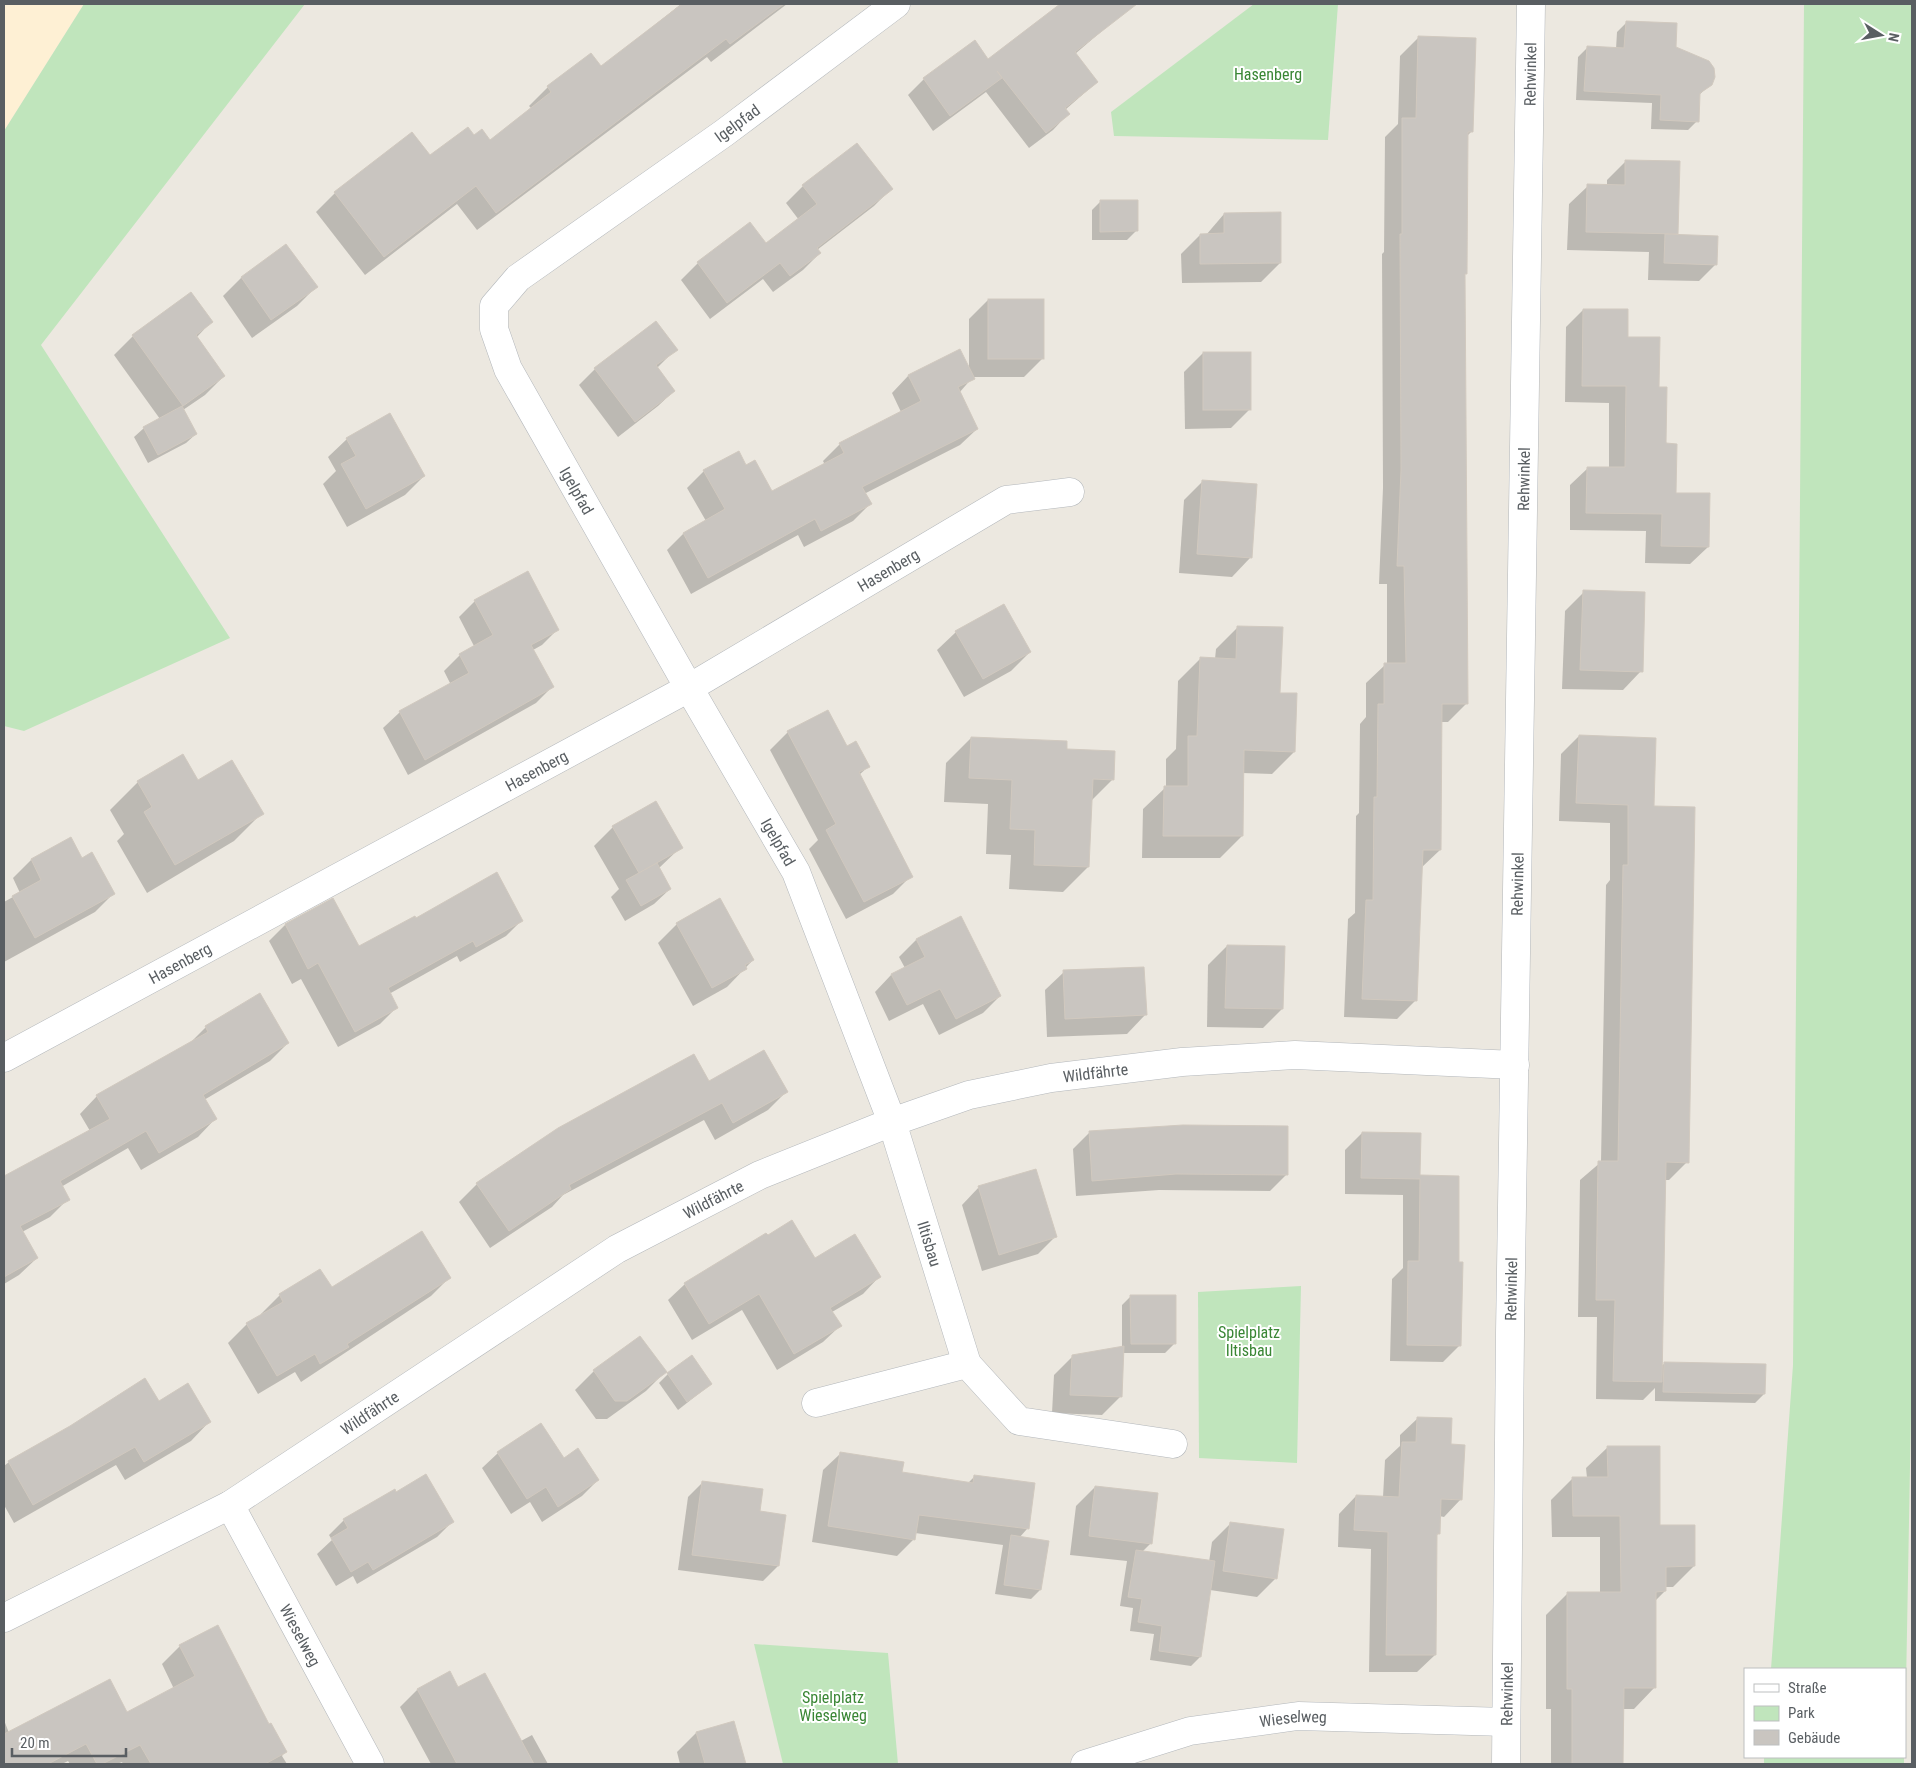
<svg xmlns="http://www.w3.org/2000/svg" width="1916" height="1768" viewBox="0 0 1916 1768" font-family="'Roboto Condensed',sans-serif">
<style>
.commercial{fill:#fef0d4}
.green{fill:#c0e5bc}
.shadow{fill:#0003}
.building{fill:#c9c5c0;stroke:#d1c9bf}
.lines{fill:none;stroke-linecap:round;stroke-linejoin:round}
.minor-casing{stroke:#b3b7bb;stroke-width:29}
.minor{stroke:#fff;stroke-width:28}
.labels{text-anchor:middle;stroke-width:4;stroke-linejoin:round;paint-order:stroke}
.park-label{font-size:16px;fill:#398634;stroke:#fff}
.street-label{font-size:16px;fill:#595e62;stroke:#fff}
</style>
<rect width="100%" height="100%" fill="#ece8e0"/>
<!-- commercial -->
<path class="commercial" d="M4,4H84L4,131Z"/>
<!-- green -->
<g class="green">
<path d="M84,4H305L41,345L230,638L24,731L4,726V131Z"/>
<path d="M1254,4H1338L1328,140L1114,136L1111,112Z"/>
<path d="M1804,4H1912V1357L1905,1742V1669H1771L1793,1365Z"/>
<path d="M1301,1286L1297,1463L1199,1458L1198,1292Z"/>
<path d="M754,1644L888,1653L898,1764H783Z"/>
<rect x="1764" y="1757" width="140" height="7"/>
</g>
<!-- shadow -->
<g class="shadow">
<path d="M681,4H787L711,62L707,57L477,230L457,204L365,275L316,212L335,193L412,133L430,157L474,137L490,142L532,109L529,106L548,87L590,55L601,68Z"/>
<path d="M1062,4H1105L1117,18L1075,54L1097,82L1065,110L1068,114L1053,130L1029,148L986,92L933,131L908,95L924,79L974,42L988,61Z"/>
<path d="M1626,23L1675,48L1711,84L1699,95L1697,121L1688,130L1651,129L1652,103L1576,100L1578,57L1587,48L1616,49L1617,32Z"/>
<path d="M1418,38L1472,131L1467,136L1466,273L1464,275L1467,703L1448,722H1441L1440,850L1421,868L1415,1001L1397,1019L1344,1017L1348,919L1355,913L1356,816L1359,813L1360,724L1366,717V683L1385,665H1387V584H1379L1383,488L1382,254L1384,252L1385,137L1398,124L1400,56Z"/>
<path d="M1626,161L1677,234L1675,236L1716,264L1699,281L1648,280L1649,252L1567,250L1569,204L1588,186H1607V180Z"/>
<path d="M803,186L891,189L874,206L817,250L820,253L803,270L773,292L763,279L710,319L681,280L698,263L750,224L765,245L799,220L786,203Z"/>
<path d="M1101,201L1136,231L1127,240H1092V210Z"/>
<path d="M1224,214L1280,263L1261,282L1182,283L1181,254L1200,235H1206Z"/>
<path d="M286,246L316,287L297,306L252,338L223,296L241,278Z"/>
<path d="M191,294L211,322L196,338L224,376L205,395L183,410L196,434L186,443L148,463L134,437L144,428L160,419L114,355L133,336Z"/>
<path d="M988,300L1043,358L1024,377H973L959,393L977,429L960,445L864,494L870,504L853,521L804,547L798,535L691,594L667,550L683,534L706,521L687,488L704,471L746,466L772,493L825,465L823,461L840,444L901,412L892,393L908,376L960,351L969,370V319Z"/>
<path d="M1583,310L1626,338L1658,388L1674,494L1708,547L1690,564L1645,563L1646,531L1570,530V485L1588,468H1609V403L1565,402L1566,327Z"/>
<path d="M676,349L657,368L674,391L658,406L618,437L579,385L595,369Z"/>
<path d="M1203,353L1250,409L1231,428L1185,429L1184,372Z"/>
<path d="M347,439L424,476L405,495L347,527L323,484L336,471L328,457Z"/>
<path d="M1203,481L1250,558L1232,577L1179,573L1184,500Z"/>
<path d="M1584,592L1641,671L1623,690L1562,689L1565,611Z"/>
<path d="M475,601L558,629L542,645L533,650L552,687L536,703L408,775L383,728L400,712L451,685L444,671L460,655L474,646L459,617Z"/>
<path d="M1238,627L1279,694L1294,752L1272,774L1242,773V836L1220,858H1142L1143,809L1166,787V759L1176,749L1178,681L1201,658L1215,659L1216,649Z"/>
<path d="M956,632L1030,652L1011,671L964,697L937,650Z"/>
<path d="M788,732L847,748L868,767L859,775L911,876L893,894L846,919L809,849L818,840L770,750Z"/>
<path d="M1579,736L1653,807L1687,1162L1669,1180H1664L1661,1366L1664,1364L1764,1394L1755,1403L1655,1401V1388L1643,1400L1596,1399L1597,1317H1578L1580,1180L1601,1162L1606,885L1610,880V823L1559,821L1561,754Z"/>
<path d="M971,738L1065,750L1112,780L1091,801L1088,867L1063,892L1009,889L1011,855L986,854L988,804L944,802L946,763Z"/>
<path d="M138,782L262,813L234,841L147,893L117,841L124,834L110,810Z"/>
<path d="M613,827L681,847L658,869L670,889L654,904L625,921L611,897L619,889L594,846Z"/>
<path d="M70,839L82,860L113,894L95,912L4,962V902L20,893L13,878L31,860Z"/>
<path d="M333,900L359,948L415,920H522L506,936L460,962L457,956L389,994L396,1008L380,1024L338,1047L301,979L292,984L269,941L285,925Z"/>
<path d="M961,917L1000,996L983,1013L939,1035L923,1004L889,1021L875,992L891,975L905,968L899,957L916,940Z"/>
<path d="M677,924L753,960L727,987L693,1006L658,943Z"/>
<path d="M1227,946L1282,1009L1263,1028L1207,1027L1208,965Z"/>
<path d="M1064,972L1145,1015L1127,1034L1047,1037L1045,990Z"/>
<path d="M206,1027L288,1043L270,1061L204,1100L215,1119L198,1137L141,1170L128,1148L61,1187L68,1199L50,1217L22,1232L37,1258L19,1275L4,1284V1178L90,1131L80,1114L97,1096L189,1044Z"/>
<path d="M709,1082L786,1092L768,1110L715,1140L704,1120L563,1195L552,1207L490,1248L459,1202L477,1184Z"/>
<path d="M1089,1133L1286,1175L1270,1191L1159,1190L1076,1196L1073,1149Z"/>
<path d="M1362,1133L1419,1176L1458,1177L1459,1346L1443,1362L1390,1361L1392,1279L1403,1268V1195L1345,1194V1150Z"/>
<path d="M979,1187L1056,1236L1038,1254L982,1271L962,1205Z"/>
<path d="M815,1260L879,1277L863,1294L832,1312L840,1326L823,1342L777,1370L742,1310L692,1340L668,1300L685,1284Z"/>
<path d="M450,1277L431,1296L301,1382L295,1372L258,1394L228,1343L247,1324L262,1316L261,1314L280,1295Z"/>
<path d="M1131,1296L1174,1344L1165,1353H1123L1121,1396L1102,1415L1052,1413L1054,1375L1073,1356L1122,1347V1305Z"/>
<path d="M640,1337L665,1372L646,1391L607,1419H596L575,1390L594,1371Z"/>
<path d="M668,1374L711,1384L678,1410L659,1383Z"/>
<path d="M158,1403L209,1422L191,1441L125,1480L116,1465L14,1523L4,1505V1466L9,1462Z"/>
<path d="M1418,1418L1449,1445L1461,1499L1444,1517L1439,1516L1438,1534L1436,1536L1435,1655L1417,1672H1369L1371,1549L1338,1547L1339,1514L1356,1496L1383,1497L1385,1460L1400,1446V1435Z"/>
<path d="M1608,1447L1659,1526L1694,1566L1673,1587H1665V1591L1655,1601V1687L1634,1709H1623L1622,1764H1551V1709H1546V1615L1568,1593H1600V1537H1552L1551,1500L1573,1478H1587L1586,1468Z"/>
<path d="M498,1453L598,1480L582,1496L542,1522L530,1502L511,1514L482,1468Z"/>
<path d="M840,1454L901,1473L967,1484L974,1477L1034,1484L1027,1529L1019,1538L1048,1542L1040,1590L1031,1599L995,1594L1003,1545L915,1533L914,1539L897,1556L812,1542L823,1470Z"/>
<path d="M703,1482L758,1512L778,1566L763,1581L678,1570L688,1497Z"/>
<path d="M1095,1487L1151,1543L1142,1552L1209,1562L1212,1542L1231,1523L1276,1578L1257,1597L1210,1590L1200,1657L1191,1666L1150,1660L1154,1634L1130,1631L1133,1608L1120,1606L1127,1561L1070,1555L1076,1506Z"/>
<path d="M396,1493L452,1522L437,1537L357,1584L353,1576L336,1586L317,1554L332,1540L329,1535L344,1520Z"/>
<path d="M180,1646L269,1726L285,1752L282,1756L287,1764H123L122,1762L117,1764H70L68,1761L62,1764H4V1720L9,1733L127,1714L174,1689L162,1664Z"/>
<path d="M449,1673L457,1689L521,1741L532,1735L548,1764H431L400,1707L417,1690Z"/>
<path d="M733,1722L745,1764H680L677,1752L696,1733Z"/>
</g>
<!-- building -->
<g class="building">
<path d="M682,4H784L730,44L726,39L496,213L476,186L384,257L334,192L412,132L430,155L468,127L474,135L482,129L490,140L551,92L547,86L591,53L601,66Z"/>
<path d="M1060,4H1137L1075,52L1098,82L1065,108L1070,114L1046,133L997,71L1002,78L950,116L923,78L975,40L988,59Z"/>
<path d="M1626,21L1677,23L1676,47L1709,61L1714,68L1715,77L1712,85L1700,93L1699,122L1660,120L1661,95L1584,91L1587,46L1624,48Z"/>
<path d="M1418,36L1476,38L1473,132H1468L1467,274H1465L1468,704H1442L1441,850H1423L1417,1001L1362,999L1366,900H1373L1374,797H1377L1378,704H1384V663H1406L1404,566H1397L1401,470L1400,234H1402V118H1416Z"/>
<path d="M857,143L893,189L817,248L821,253L790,276L780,263L727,303L697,262L750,222L766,243L817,204L802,185Z"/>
<path d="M1625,160L1680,161L1678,234L1586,232L1587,184L1625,185Z"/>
<path d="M1100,200H1138V231L1100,232Z"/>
<path d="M1281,212V263L1200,264V234L1224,233V213Z"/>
<path d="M1665,234L1718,236L1717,265L1664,263Z"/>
<path d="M286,244L318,287L271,320L241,277Z"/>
<path d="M191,292L213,322L196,335L225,376L183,406L132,335Z"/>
<rect x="988" y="299" width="56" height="60"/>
<path d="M1583,309H1628V337H1660L1659,387H1667L1666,443L1677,444L1676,493H1710L1709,547L1661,546L1662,514L1586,513L1587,467H1625L1626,386H1582Z"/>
<path d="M656,321L678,350L656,365L675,391L635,422L594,368Z"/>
<path d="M960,349L975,379L958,387L978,429L862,487L872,504L821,531L815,519L708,578L683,533L725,509L703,470L739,451L746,465L755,460L772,491L844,453L839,443L921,401L908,375Z"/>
<rect x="1203" y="352" width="48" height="58"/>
<path d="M182,406L197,434L158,455L143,427Z"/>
<path d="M390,413L425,476L366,509L341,464L356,456L346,438Z"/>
<path d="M1202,480L1257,484L1252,558L1197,554Z"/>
<path d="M528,571L559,630L531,645L554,687L425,760L399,711L469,673L459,654L493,635L474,600Z"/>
<path d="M1583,590L1645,592L1643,672L1580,670Z"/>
<path d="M1004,604L1031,652L983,679L955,631Z"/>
<path d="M1237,626L1283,627L1280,693H1297L1295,752L1244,750L1243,836H1163L1164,786H1188V736H1197L1200,657L1236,659Z"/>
<path d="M828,710L847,746L856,741L870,767L859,772L913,877L864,902L826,830L836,824L787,731Z"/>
<path d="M1579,735L1656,738L1654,806L1695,807L1689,1163L1666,1162L1662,1382L1613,1381L1615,1300H1596L1598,1161H1618L1623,865H1628V805L1576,803Z"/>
<path d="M971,737L1067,741V749L1115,751L1114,780L1093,779L1089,867L1034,865L1035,830L1010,829L1012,780L969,778Z"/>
<path d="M183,754L198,780L232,760L264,814L175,865L144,812L152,807L137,781Z"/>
<path d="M656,801L683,848L639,873L612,826Z"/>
<path d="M71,837L82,858L92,852L115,894L35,938L12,896L41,880L31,859Z"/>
<path d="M657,863L671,889L641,906L626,880Z"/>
<path d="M497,872L523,921L476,947L473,941L388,988L398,1008L355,1032L318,963L308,969L285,924L333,898L359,946L415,916L416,918Z"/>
<path d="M720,898L754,960L745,965L747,969L712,988L676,923Z"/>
<path d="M961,916L1001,996L956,1019L940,989L907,1005L891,974L925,957L916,939Z"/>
<path d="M1227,945L1285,946L1283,1009L1225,1008Z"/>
<path d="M1144,967L1147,1015L1065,1019L1063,970Z"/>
<path d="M260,993L289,1043L203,1095L217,1119L159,1153L146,1131L60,1181L70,1200L20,1226L38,1258L4,1277V1176L110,1119L96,1095L208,1032L205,1026Z"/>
<path d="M764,1050L788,1092L733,1123L722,1103L569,1185L571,1189L509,1231L476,1183L558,1128L694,1054L709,1081Z"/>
<path d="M1183,1125L1288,1126V1175L1176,1174L1092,1181L1089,1131Z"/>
<path d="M1362,1132L1421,1133L1420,1175L1459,1176V1262H1463L1461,1346L1407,1345L1408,1261H1419L1420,1179L1361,1178Z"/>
<path d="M1036,1169L1057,1237L999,1255L978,1186Z"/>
<path d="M792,1220L815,1258L855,1234L881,1277L830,1308L842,1326L794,1354L759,1294L709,1324L684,1283L766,1233L768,1235Z"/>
<path d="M422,1231L451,1278L347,1344L349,1347L320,1364L315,1354L277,1376L246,1323L283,1302L279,1294L320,1269L332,1287Z"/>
<path d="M1130,1295H1176V1344H1131Z"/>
<path d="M640,1336L667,1372L627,1401H615L593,1370Z"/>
<path d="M1124,1346L1122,1397L1070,1395L1072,1355Z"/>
<path d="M692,1355L712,1384L687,1402L667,1373Z"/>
<path d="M1664,1362L1766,1364L1765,1394L1663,1392Z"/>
<path d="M145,1378L159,1401L188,1383L211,1422L144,1462L135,1447L33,1505L8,1461L70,1426Z"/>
<path d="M1417,1417L1452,1418L1451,1444L1465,1445L1462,1500L1441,1499L1440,1534H1437L1436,1655H1386L1388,1532L1354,1530L1356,1495L1399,1497L1402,1442H1416Z"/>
<path d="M541,1423L564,1458L578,1448L599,1480L558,1507L546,1487L527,1499L497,1452Z"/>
<path d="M1607,1446H1660V1525H1695V1566L1666,1567V1591L1656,1592V1688H1624L1623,1764H1572V1689H1567V1592H1621L1620,1516H1573L1572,1477H1608Z"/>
<path d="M840,1452L904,1462L902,1472L973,1483L974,1475L1035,1483L1029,1529L919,1515L915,1540L828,1526Z"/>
<path d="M426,1474L454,1522L373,1570L368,1562L351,1572L331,1538L348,1528L343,1519L395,1489L396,1492Z"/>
<path d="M702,1481L763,1489L760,1511L786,1515L779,1566L692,1555Z"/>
<path d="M1095,1486L1158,1493L1152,1544L1089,1536Z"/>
<path d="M1230,1522L1284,1529L1277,1579L1223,1571Z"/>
<path d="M1011,1535L1049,1541L1041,1590L1004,1585Z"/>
<path d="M1136,1550L1215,1561L1201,1657L1159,1651L1162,1626L1138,1622L1142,1599L1128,1597Z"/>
<path d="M218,1625L269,1724L271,1723L287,1752L265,1764H151L140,1745L102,1764H97L86,1744L48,1764H4V1734L110,1679L127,1712L195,1676L179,1645Z"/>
<path d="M450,1671L458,1687L485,1673L534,1764H457L417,1689Z"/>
<path d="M734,1721L746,1764H705L696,1732Z"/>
</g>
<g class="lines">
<!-- minor casing -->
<g class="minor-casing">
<g id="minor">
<path id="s1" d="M896,4L724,133L518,278L494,306V329L508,369L689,688L796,872L892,1122L967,1364"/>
<path id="s2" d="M4,1058L689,688L1006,500L1070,492"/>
<path d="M816,1403L967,1364L1019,1421L1173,1444"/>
<path id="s3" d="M230,1505L370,1764"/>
<path id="s4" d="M4,1618L230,1505L617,1249L760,1175L892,1122L969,1095L1051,1078L1182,1062L1295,1055L1515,1065"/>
<path id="s5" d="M1085,1764L1190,1731L1298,1716L1506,1722"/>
<path id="s6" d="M1506,1764L1510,1333L1531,4"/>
</g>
</g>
<!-- minor -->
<use href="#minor" class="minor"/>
</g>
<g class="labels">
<!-- park labels -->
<g class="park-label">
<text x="1268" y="80">Hasenberg</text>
<text x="1249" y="1338">Spielplatz<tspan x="1249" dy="18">Iltisbau</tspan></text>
<text x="833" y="1703">Spielplatz<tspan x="833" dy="18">Wieselweg</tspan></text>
</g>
<!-- street labels -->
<g class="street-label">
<text dy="6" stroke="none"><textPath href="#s6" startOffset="1690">Rehwinkel</textPath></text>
<text transform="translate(737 123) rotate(-36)" y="6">Igelpfad</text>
<text dy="6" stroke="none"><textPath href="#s6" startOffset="1285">Rehwinkel</textPath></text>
<text dy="6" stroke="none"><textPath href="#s1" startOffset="709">Igelpfad</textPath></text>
<text dy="6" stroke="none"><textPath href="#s2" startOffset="1010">Hasenberg</textPath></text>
<text dy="6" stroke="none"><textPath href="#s2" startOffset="605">Hasenberg</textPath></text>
<text dy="6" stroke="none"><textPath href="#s1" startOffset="1114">Igelpfad</textPath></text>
<text dy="6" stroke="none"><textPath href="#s6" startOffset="880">Rehwinkel</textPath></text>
<text dy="6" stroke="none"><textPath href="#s2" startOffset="200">Hasenberg</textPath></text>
<text dy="6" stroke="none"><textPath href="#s4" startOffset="1230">Wildfährte</textPath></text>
<text dy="6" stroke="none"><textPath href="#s4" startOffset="825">Wildfährte</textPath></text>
<text dy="6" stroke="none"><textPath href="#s1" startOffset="1544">Iltisbau</textPath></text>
<text dy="6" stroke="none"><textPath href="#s6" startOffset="475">Rehwinkel</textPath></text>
<text dy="6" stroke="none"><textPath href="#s4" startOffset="420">Wildfährte</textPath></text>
<text dy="6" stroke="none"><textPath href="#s3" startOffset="148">Wieselweg</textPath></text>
<text dy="6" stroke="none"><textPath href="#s6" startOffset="70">Rehwinkel</textPath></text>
<text dy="6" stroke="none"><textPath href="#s5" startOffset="214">Wieselweg</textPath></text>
</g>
</g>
<!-- border -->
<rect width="1916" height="1768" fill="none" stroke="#595e62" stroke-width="10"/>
<!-- legend -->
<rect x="1744" y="1668" width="162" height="90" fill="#ffffff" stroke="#bdbfc0"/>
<rect x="1754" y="1684" width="25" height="8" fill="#ffffff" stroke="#bdbfc0"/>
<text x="1788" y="1693" font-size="15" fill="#595e62">Straße</text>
<rect x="1754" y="1706" width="25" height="15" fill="#c0e5bc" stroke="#bdbfc0"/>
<text x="1788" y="1718" font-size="15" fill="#595e62">Park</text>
<rect x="1754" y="1730" width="25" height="15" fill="#c9c5c0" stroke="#bdbfc0"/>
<text x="1788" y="1743" font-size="15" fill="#595e62">Gebäude</text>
<!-- north arrow -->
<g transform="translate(1881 35) rotate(101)" stroke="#ffffff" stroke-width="4" paint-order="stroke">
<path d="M0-4L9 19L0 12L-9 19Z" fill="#595e62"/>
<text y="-8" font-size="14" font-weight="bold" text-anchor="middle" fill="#595e62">N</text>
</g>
<!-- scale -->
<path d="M12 1748v8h114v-8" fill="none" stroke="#595e62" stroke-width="2.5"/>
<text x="20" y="1748" font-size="15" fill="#595e62" stroke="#ffffff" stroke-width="4" paint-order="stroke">20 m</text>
</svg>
